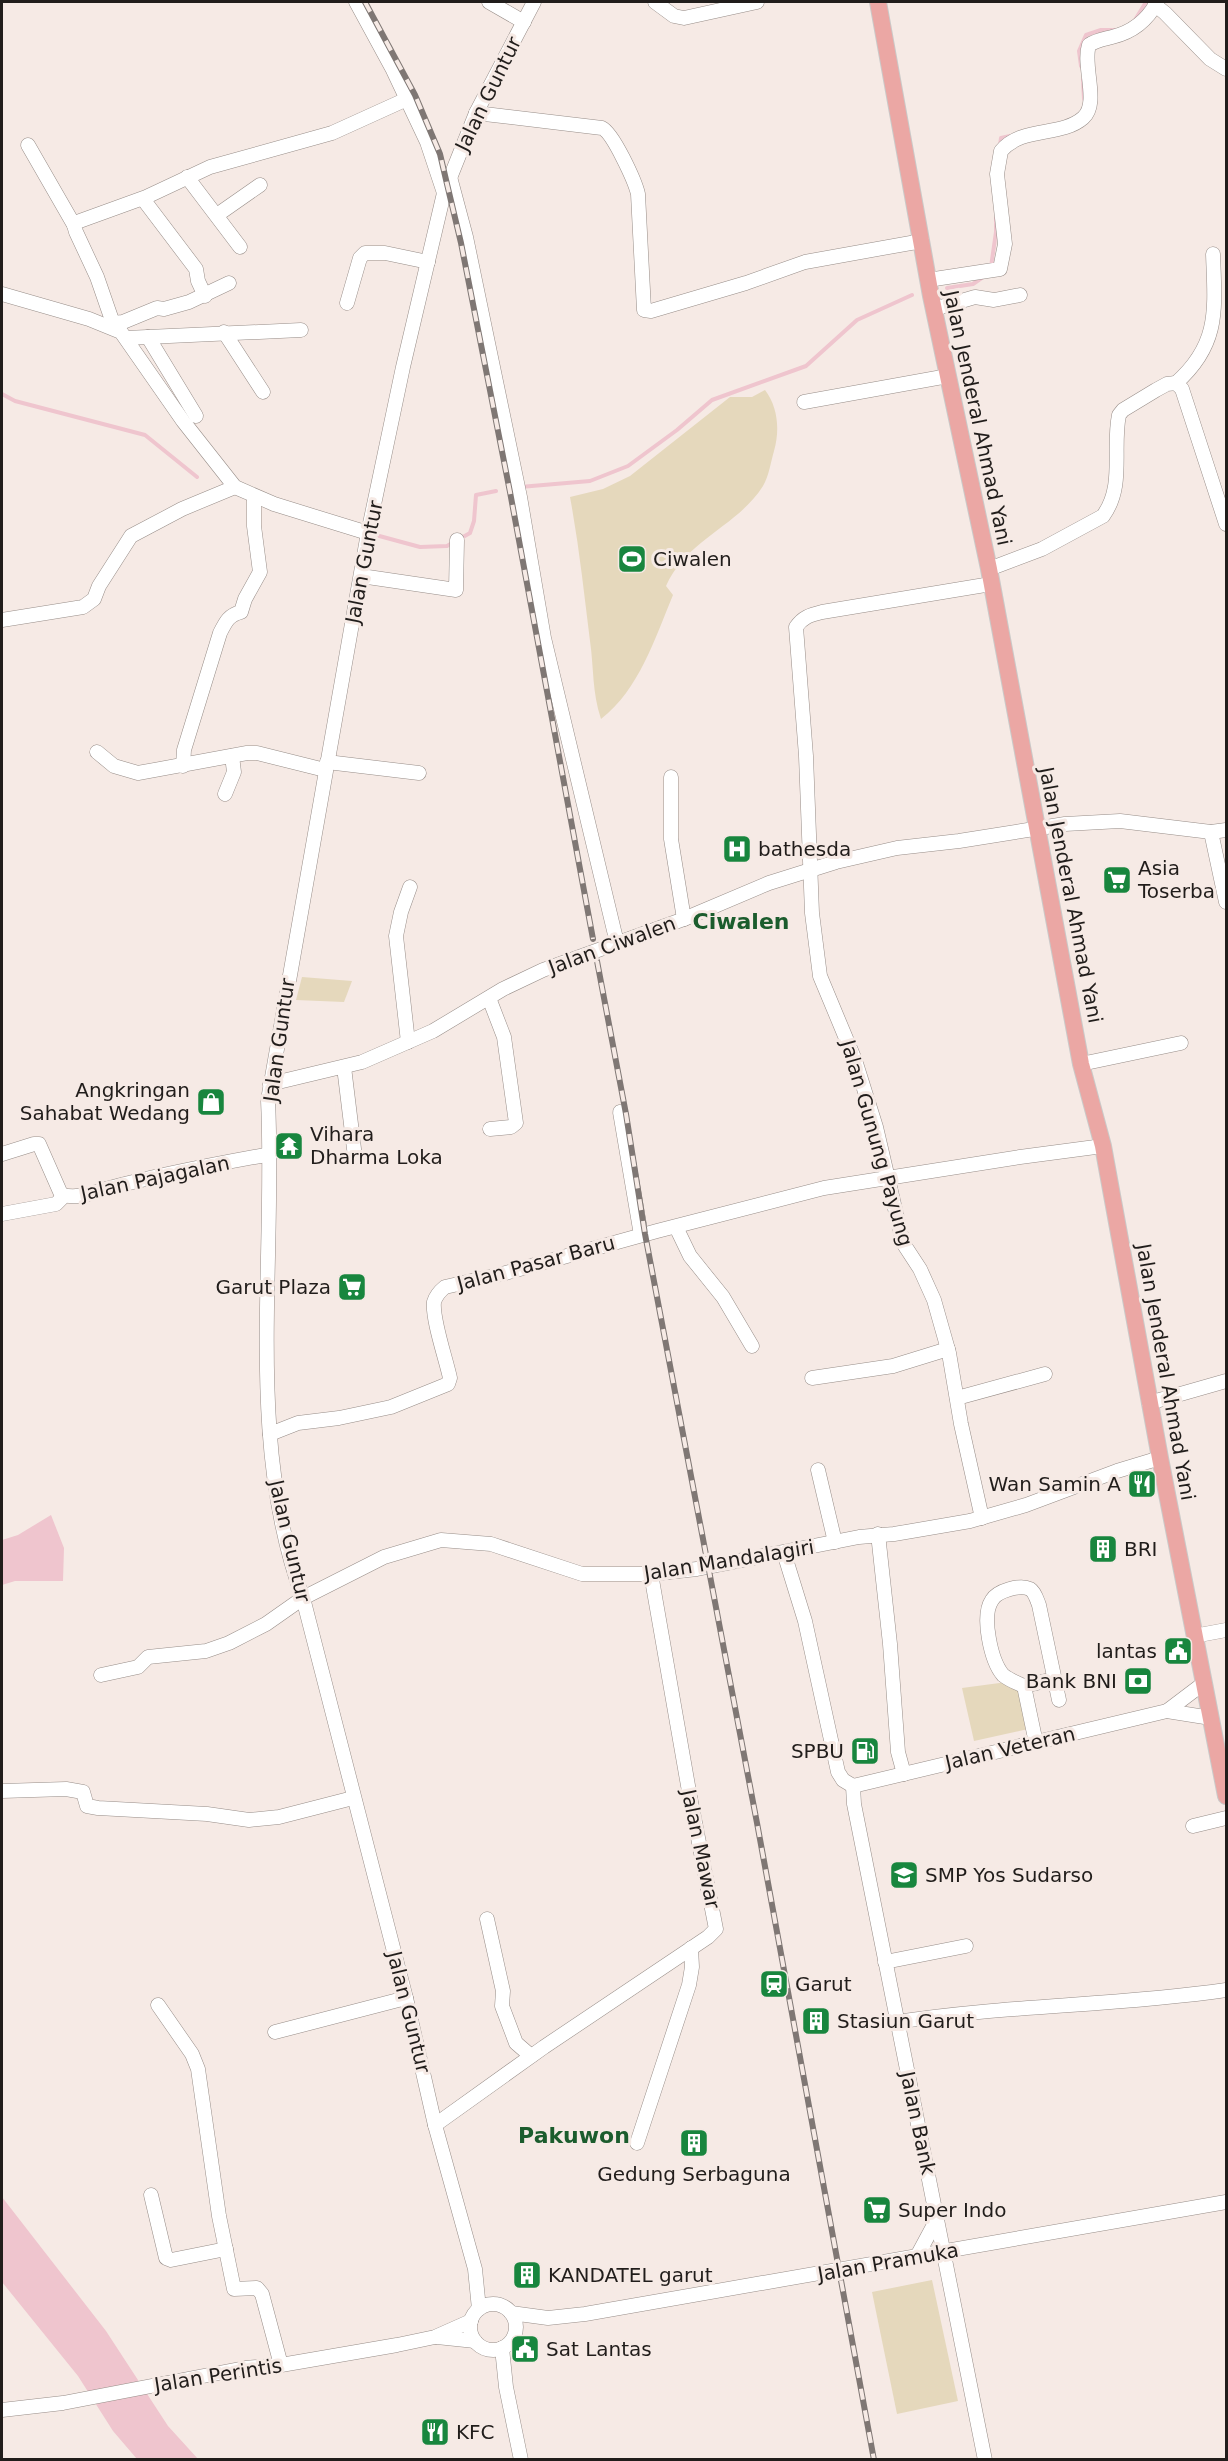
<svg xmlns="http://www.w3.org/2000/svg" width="1228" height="2461" viewBox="0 0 1228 2461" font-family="'DejaVu Sans',sans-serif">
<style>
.green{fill:#e5d8bc}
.water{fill:#efc5ce}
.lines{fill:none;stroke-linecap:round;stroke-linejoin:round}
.stream{stroke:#efc5ce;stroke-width:4}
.minor-casing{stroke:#978d88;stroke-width:15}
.major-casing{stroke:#cac9c8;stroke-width:18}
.minor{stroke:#fff;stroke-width:14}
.major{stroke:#eba7a4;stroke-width:16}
.rail-casing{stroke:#7f7774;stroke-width:6}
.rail{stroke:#f6eae5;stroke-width:4;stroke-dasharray:11;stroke-linecap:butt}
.labels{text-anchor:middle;stroke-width:6;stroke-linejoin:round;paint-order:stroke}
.street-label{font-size:20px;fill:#211d1b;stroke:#f6eae5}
.poi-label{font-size:20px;fill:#211d1b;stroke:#f6eae5;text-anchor:start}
.quarter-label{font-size:22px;font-weight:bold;fill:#1b5c2d;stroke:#f6eae5}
</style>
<rect width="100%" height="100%" fill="#f6eae5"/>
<!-- green -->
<g class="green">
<path d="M765,390C778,407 780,430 774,451C771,461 769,476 763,486C737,527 687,539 666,586L673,595C655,638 639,690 601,719C592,692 594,669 590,641C584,593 579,545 570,497L603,489L630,476L730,397H752Z"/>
<path d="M302,977L352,981L344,1002L296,1000Z"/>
<path d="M1007,1682L1019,1692L1028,1729L974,1741L962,1688Z"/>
<path d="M932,2280L958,2401L897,2414L872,2292Z"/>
</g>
<!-- water -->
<g class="water">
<path d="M51,1515L64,1548L63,1581H15L2,1585V1540L18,1535Z"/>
<path d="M2,2197L106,2331L168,2426L198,2459H137L113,2431L78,2376L2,2282Z"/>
</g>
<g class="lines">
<!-- stream -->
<g class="stream">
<path d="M1135,20L1146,2"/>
<path d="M1081,66L1079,51L1086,35L1101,30H1117"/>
<path d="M1083,80L1084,99"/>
<path d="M1000,145L1001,138L1010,136"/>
<path d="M991,267L996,232V218"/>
<path d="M947,288L973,284L983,277"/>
<path d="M2,394L15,401L145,435L197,477"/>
<path d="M520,487L590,481L628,466L677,430L712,400L806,366L857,320L912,295"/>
<path d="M372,534L420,547L447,546L470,533L474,521L476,495L496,491"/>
</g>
<!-- minor casing -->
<g class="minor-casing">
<g id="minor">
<path d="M356,2L393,70L427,142L444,193"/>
<path d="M489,2L524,22"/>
<path d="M655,2L674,16L684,18L757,2"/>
<path d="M1155,5L1165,13L1210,59L1226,69"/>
<path d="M476,113L602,128C613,133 635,181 638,194L644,310L651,311L746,283L805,262L922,241"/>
<path d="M28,145L74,225"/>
<path d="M187,177L240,247"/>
<path d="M450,177L466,237L520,497L544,638L617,943"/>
<path d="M143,199L196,269L198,281L205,296"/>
<path d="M217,215L260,185"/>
<path d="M928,280L1000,269L1005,244L997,174L1001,151C1022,126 1061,137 1083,118C1100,103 1082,66 1089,45C1096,40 1104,39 1112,37C1133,32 1147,21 1157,2"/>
<path d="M2,294L89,319L121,332L183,421L235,487L274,504L368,533"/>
<path d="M347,303L360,258L365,253H385L428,262"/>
<path d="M934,309L975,297L994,300L1020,295"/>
<path d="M113,323L123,322L157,308L164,309L189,302L229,283"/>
<path d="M115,329L97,277L76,232L74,225L77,222L146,197L210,167L332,133L407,99"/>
<path d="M224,332L263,392"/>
<path d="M148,337L196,416"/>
<path d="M126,338L301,330"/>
<path d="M1176,383C1220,344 1215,309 1213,254"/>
<path d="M804,402L948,376"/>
<path d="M989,569L1042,549L1103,516C1125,486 1112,449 1119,415L1123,410L1156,390L1167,384L1176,383L1182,389L1226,524"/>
<path d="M361,576L456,590L457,540"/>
<path d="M2,620L83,607L94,599L99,586L131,536L182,509L235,487"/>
<path d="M97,752L114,766L138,773L247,753H257L325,770"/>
<path d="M327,762L419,773"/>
<path d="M183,766L184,750L220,633C226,621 229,615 241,612L245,599L260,572L254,526V497"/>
<path d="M671,777V839L684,919"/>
<path d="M225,794L234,772L232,756"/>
<path d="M1211,832L1226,902"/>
<path d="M489,998L504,1037L516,1123L511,1127L490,1129"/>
<path d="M408,1042L396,936L401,912L410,887"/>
<path d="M1081,1064L1181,1043"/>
<path d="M344,1067L355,1157"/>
<path d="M270,1084L362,1062L433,1031L503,989L543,970L684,919L769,883L836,862L897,848L959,841L1065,824L1120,821L1211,832L1226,830"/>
<path d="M620,1112L641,1235"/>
<path d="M2,1154L34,1144H39L61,1194C74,1200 92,1193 106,1189C161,1174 215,1164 271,1154"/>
<path d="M2,1214L56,1204L64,1196"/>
<path d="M676,1227L690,1256L723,1297L752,1346"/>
<path d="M812,1378L893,1366L948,1349"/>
<path d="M957,1398L1045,1374"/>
<path d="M1149,1403L1226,1381"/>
<path d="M270,1434L298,1423L339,1418L391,1407L448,1384L450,1378C446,1359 432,1319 434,1302C436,1295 440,1291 445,1287L502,1274L657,1231L824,1188L1020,1157L1103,1146"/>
<path d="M818,1470L835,1542"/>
<path d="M982,1518L961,1424L949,1353L934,1300L920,1269L903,1243L876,1127L855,1060L820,976L812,913L806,756L796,627C803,617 810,615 822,612L991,584"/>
<path d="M878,1534L890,1644L898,1752L904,1774"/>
<path d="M784,1553L805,1621L838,1772L843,1780L853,1786"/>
<path d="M1194,1636L1226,1630"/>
<path d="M101,1675L138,1667L148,1657L206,1651L229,1643L266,1624L303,1598L384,1557L441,1540L491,1544L582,1574H651L697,1569L859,1537L894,1534L970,1521L1026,1505L1117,1471L1160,1458"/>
<path d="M1024,1686L1054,1679"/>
<path d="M1167,1711L1204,1683"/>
<path d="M1036,1743L1024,1686C1017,1683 1009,1680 1003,1675C991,1661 981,1616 992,1600C997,1591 1020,1584 1030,1589C1035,1592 1037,1600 1039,1605L1059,1700"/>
<path d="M853,1786L854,1804L985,2460"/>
<path d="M853,1786L1167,1711L1211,1718"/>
<path d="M2,1791L66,1789L83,1792L87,1806L98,1808L207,1814L249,1820L279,1817L353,1798"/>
<path d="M1193,1826L1226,1818"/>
<path d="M487,1919L503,1991L502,2006L516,2043L531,2056"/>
<path d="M885,1962L966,1946"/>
<path d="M158,2005L192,2054L198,2069L219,2216L234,2289L257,2288L262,2294L281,2365"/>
<path d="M897,2022C1006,2005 1117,2006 1226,1990"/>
<path d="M275,2032L406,1998"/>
<path d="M435,2125L544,2047L708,1937L716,1929L690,1797L651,1574"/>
<path d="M637,2143L689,1985L692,1967L691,1948"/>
<path d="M151,2195L166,2258L171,2260L226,2249"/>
<path d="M916,2258L937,2219"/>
<circle cx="493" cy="2327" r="23"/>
<path d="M479,2309L475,2269L435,2125L406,1998L303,1598C245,1441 276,1265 268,1100L368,533L403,367L444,193L476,113L534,2"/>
<path d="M511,2313L548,2318L585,2314L1226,2202"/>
<path d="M437,2337L475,2341"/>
<path d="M502,2348L506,2387L521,2460"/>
<path d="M2,2410L63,2403L245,2368L281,2365L397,2345L435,2337L471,2321"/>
</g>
</g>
<!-- major casing -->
<g class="major-casing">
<path id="major" d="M878,2L931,296L989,569L1081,1064L1103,1146L1160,1458L1226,1796"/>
</g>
<!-- minor -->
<use href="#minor" class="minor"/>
<!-- major -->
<use href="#major" class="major"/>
<!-- rail casing -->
<g class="rail-casing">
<g id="rail">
<path d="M365,2L415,95L440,154L447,184L461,243L510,492L593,939"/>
<path d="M597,961L626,1114L645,1234L757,1823L874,2460"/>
</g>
</g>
<!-- rail -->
<use href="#rail" class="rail"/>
</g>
<!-- icons -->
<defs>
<g id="stadium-square" transform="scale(1.5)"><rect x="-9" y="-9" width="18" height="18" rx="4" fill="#18863e" stroke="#f6eae5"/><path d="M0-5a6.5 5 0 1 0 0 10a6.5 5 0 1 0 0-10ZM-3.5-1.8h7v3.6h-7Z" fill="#fff"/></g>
<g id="hospital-square" transform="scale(1.5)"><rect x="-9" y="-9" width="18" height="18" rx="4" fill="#18863e" stroke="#f6eae5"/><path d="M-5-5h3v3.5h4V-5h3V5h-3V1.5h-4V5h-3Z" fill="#fff"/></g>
<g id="supermarket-square" transform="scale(1.5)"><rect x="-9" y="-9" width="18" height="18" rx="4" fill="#18863e" stroke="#f6eae5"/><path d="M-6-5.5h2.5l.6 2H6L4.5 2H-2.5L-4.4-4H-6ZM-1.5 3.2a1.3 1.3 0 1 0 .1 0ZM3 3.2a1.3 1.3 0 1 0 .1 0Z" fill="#fff"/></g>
<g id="shop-square" transform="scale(1.5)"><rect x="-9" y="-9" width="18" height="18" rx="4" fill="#18863e" stroke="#f6eae5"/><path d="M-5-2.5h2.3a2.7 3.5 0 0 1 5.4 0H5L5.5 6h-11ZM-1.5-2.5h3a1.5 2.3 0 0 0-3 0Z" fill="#fff"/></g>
<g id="temple-square" transform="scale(1.5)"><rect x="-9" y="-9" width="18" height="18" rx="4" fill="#18863e" stroke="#f6eae5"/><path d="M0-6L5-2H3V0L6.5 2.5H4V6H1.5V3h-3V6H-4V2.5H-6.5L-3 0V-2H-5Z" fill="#fff"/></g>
<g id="restaurant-square" transform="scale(1.5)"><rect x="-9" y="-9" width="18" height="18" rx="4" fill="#18863e" stroke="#f6eae5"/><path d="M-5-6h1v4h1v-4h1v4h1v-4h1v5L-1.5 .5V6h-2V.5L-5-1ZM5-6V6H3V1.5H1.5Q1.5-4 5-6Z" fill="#fff"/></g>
<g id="building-square" transform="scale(1.5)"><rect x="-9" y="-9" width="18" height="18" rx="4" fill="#18863e" stroke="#f6eae5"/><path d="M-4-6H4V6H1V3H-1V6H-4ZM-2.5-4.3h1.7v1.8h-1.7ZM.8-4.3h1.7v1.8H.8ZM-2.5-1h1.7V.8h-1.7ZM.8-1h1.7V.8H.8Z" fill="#fff"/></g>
<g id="civic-square" transform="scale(1.5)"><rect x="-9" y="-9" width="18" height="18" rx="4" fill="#18863e" stroke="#f6eae5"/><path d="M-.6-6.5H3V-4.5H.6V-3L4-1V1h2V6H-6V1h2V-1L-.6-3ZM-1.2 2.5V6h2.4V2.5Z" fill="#fff"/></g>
<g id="bank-square" transform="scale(1.5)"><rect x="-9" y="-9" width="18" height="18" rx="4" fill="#18863e" stroke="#f6eae5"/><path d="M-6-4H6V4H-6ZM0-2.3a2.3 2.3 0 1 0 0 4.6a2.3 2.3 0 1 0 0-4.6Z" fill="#fff"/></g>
<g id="fuel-square" transform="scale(1.5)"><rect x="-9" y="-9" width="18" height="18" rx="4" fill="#18863e" stroke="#f6eae5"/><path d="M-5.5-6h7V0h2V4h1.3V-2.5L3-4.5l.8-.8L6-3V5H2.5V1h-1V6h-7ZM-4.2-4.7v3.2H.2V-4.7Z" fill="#fff"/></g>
<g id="school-square" transform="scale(1.5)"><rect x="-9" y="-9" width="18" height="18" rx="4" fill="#18863e" stroke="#f6eae5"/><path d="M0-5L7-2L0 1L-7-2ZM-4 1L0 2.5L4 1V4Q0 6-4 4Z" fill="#fff"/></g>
<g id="station-square" transform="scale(1.5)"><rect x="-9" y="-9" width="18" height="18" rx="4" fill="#18863e" stroke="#f6eae5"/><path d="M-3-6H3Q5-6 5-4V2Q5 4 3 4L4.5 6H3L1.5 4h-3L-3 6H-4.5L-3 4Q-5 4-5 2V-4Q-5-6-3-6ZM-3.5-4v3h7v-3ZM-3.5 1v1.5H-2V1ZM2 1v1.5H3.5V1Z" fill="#fff"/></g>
</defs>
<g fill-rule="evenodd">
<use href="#stadium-square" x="632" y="559"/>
<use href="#hospital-square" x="737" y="849"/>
<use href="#supermarket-square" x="1117" y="880"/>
<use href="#shop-square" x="211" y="1102"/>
<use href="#temple-square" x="289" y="1146"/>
<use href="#supermarket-square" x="352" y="1287"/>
<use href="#restaurant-square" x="1142" y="1484"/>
<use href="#building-square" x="1103" y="1549"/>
<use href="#civic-square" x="1178" y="1651"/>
<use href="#bank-square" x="1138" y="1681"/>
<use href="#fuel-square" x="865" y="1751"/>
<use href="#school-square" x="904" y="1875"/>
<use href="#station-square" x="774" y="1984"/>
<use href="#building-square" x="816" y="2021"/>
<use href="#building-square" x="694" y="2143"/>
<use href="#supermarket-square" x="877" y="2210"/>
<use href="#building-square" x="527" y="2275"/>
<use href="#civic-square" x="525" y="2349"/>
<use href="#restaurant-square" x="435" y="2432"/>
</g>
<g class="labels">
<!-- street labels -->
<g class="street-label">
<text transform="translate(488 94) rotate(-64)" y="7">Jalan Guntur</text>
<text transform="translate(978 418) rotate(78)" y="7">Jalan Jenderal Ahmad Yani</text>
<text transform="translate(364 562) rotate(-79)" y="7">Jalan Guntur</text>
<text transform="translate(1071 895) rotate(79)" y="7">Jalan Jenderal Ahmad Yani</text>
<text transform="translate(612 945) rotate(-20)" y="7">Jalan Ciwalen</text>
<text transform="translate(279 1040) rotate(-82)" y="7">Jalan Guntur</text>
<text transform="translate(877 1143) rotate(74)" y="7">Jalan Gunung Payung</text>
<text transform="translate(155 1178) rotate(-12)" y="7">Jalan Pajagalan</text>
<text transform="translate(536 1263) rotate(-15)" y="7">Jalan Pasar Baru</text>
<text transform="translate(1166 1372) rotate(80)" y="7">Jalan Jenderal Ahmad Yani</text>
<text transform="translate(290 1541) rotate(77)" y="7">Jalan Guntur</text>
<text transform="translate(729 1560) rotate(-9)" y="7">Jalan Mandalagiri</text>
<text transform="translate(1010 1748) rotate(-13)" y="7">Jalan Veteran</text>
<text transform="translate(701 1849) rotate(78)" y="7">Jalan Mawar</text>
<text transform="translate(409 2012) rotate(76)" y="7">Jalan Guntur</text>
<text transform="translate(918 2123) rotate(78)" y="7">Jalan Bank</text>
<text transform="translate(888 2262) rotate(-10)" y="7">Jalan Pramuka</text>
<text transform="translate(218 2375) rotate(-9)" y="7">Jalan Perintis</text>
</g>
<!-- poi labels -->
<g class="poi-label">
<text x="653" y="566">Ciwalen</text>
<text x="758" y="856">bathesda</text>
<text x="1138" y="875">Asia<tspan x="1138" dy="23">Toserba</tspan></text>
<text x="190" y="1097" text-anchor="end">Angkringan<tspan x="190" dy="23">Sahabat Wedang</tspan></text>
<text x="310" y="1141">Vihara<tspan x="310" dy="23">Dharma Loka</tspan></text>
<text x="331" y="1294" text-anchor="end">Garut Plaza</text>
<text x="1121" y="1491" text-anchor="end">Wan Samin A</text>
<text x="1124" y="1556">BRI</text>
<text x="1157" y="1658" text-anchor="end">lantas</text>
<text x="1117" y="1688" text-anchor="end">Bank BNI</text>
<text x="844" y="1758" text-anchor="end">SPBU</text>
<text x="925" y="1882">SMP Yos Sudarso</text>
<text x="795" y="1991">Garut</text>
<text x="837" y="2028">Stasiun Garut</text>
<text x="694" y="2181" text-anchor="middle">Gedung Serbaguna</text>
<text x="898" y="2217">Super Indo</text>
<text x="548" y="2282">KANDATEL garut</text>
<text x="546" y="2356">Sat Lantas</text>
<text x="456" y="2439">KFC</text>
</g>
<!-- quarter labels -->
<g class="quarter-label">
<text x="741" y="929">Ciwalen</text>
<text x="574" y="2143">Pakuwon</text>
</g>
</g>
<!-- border -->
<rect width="1228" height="2461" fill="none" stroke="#211d1b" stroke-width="6"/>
</svg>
